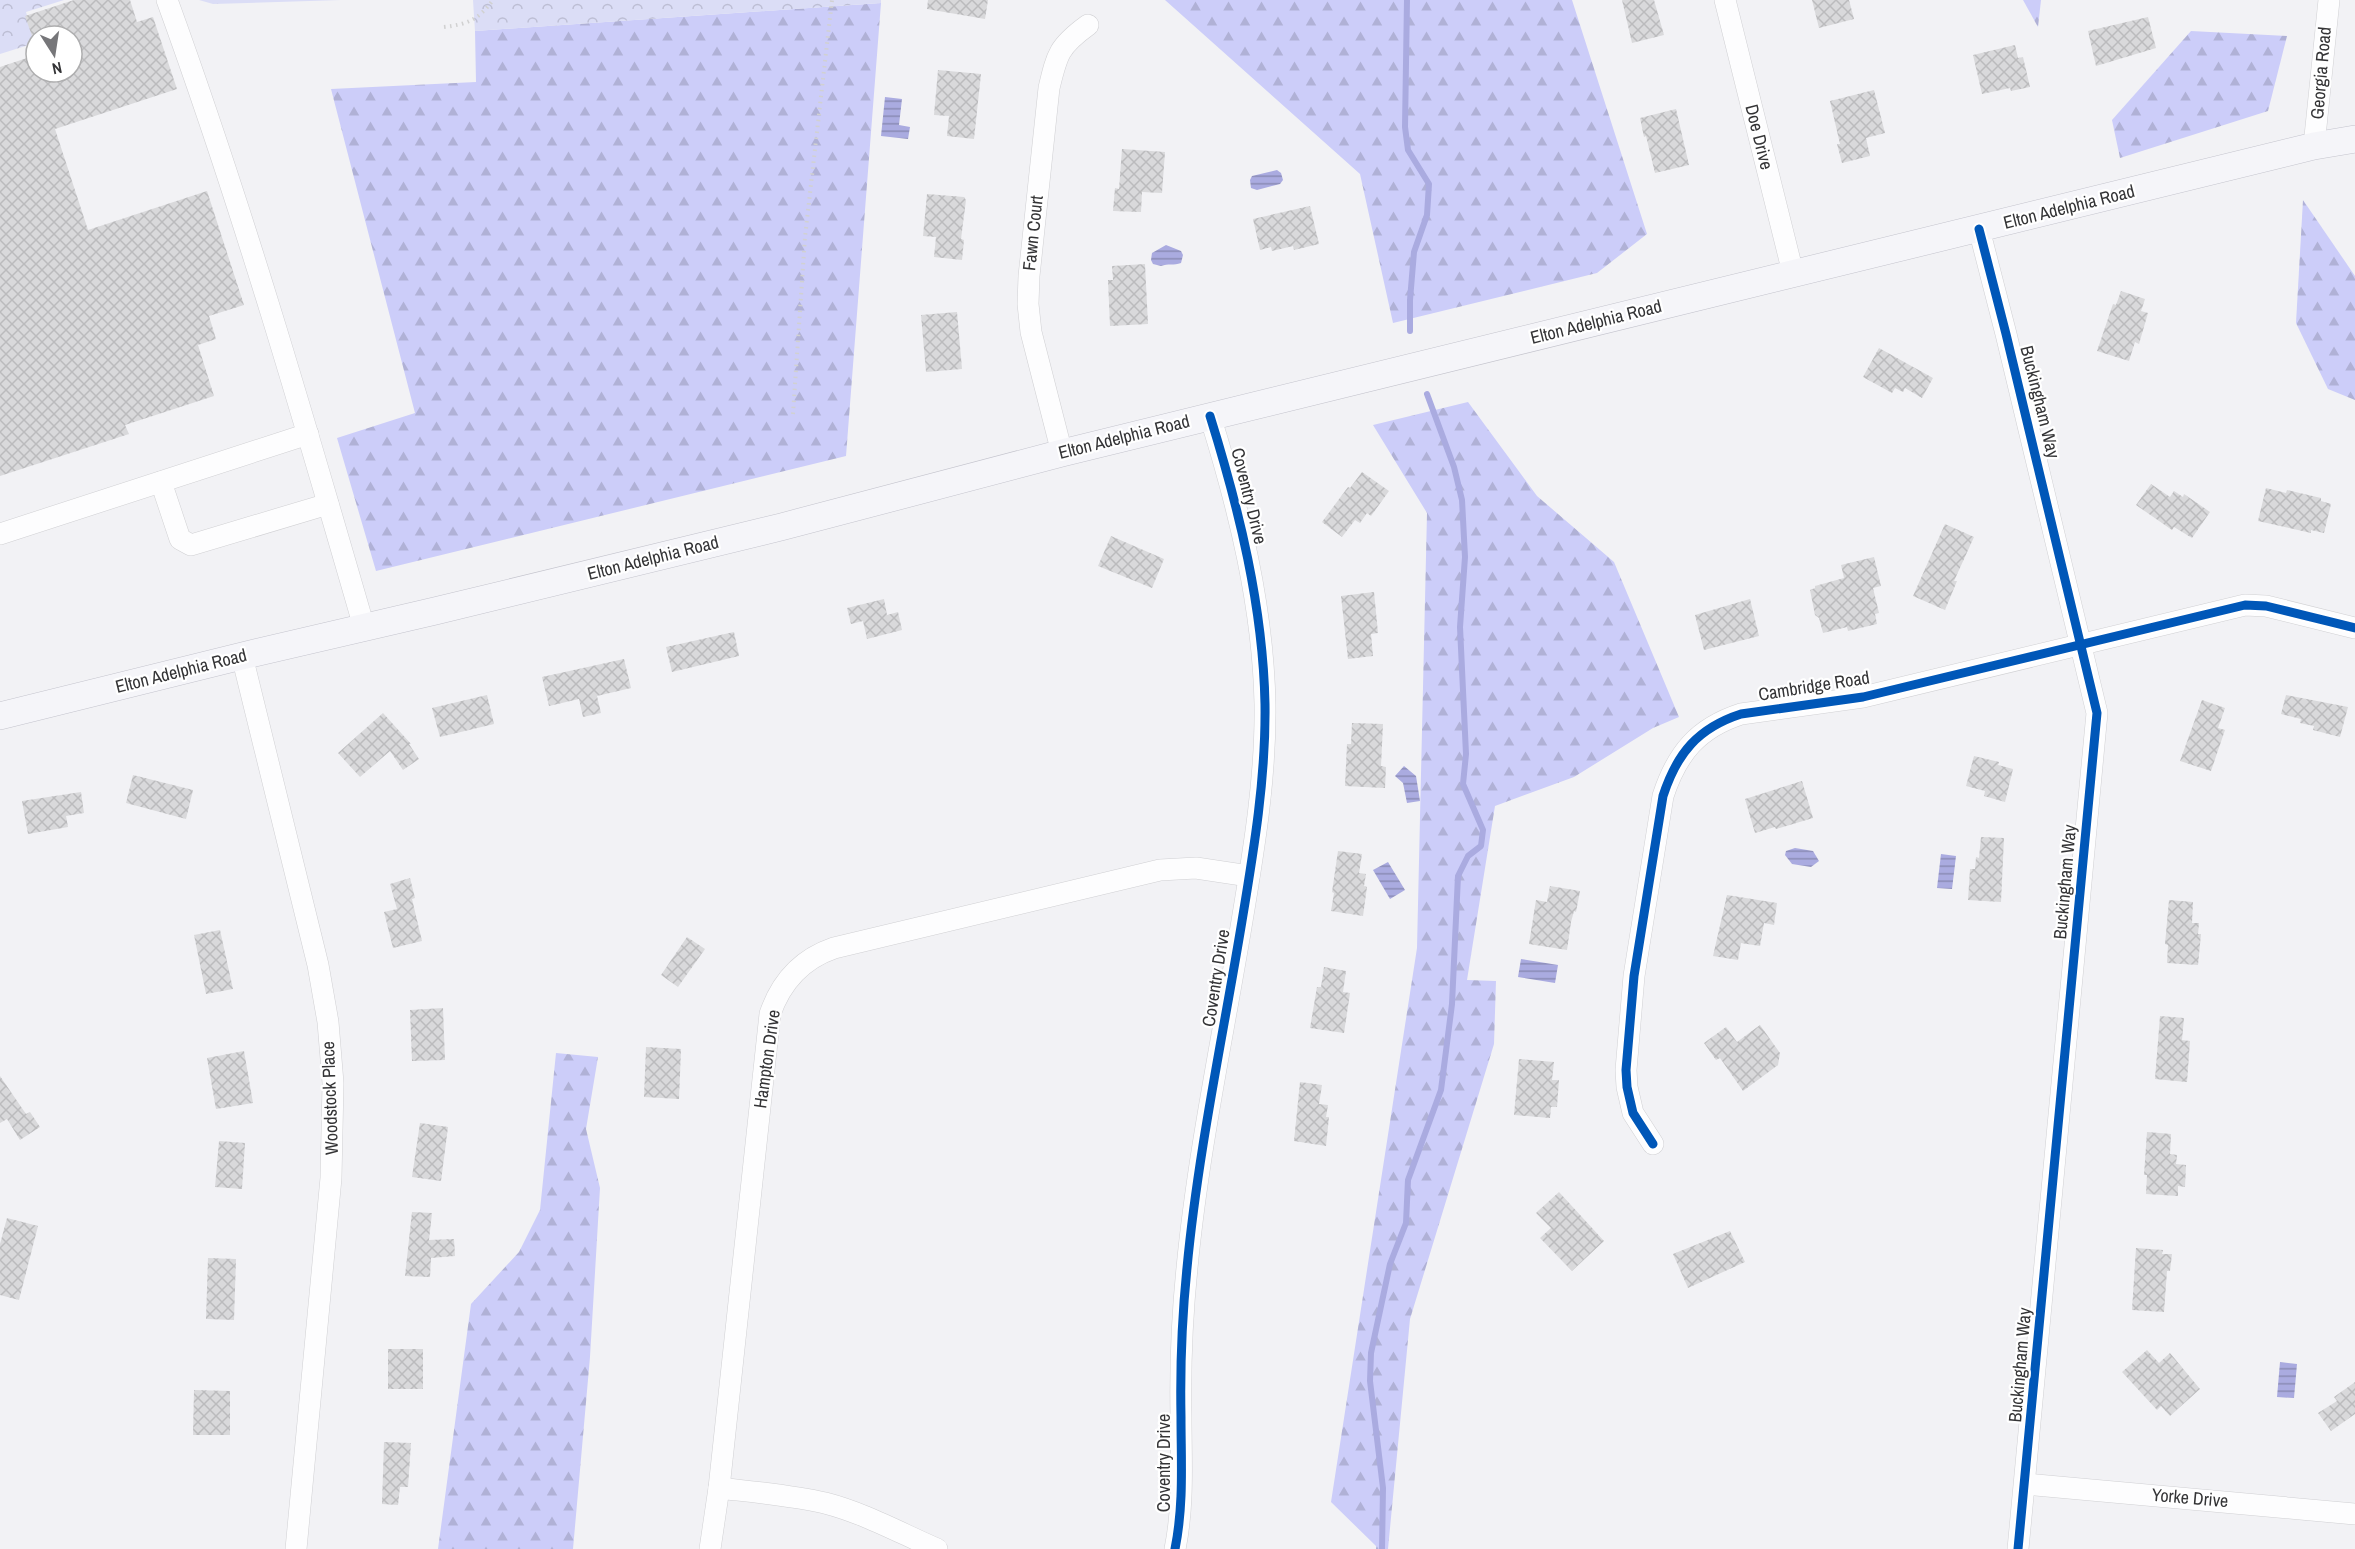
<svg xmlns="http://www.w3.org/2000/svg" width="2355" height="1549" viewBox="0 0 2355 1549" font-family="'Archivo Narrow',sans-serif">
<style>
.forest{fill:url(#forest-firs)}
.park{fill:url(#park-crowns)}
.water{fill:url(#water-rules)}
.lines{fill:none;stroke-linecap:round;stroke-linejoin:round}
.stream{stroke:#aaabe0;stroke-width:6}
.building{fill:url(#building-cross-hatch)}
.minor-casing{stroke:#d0d0d3;stroke-width:22}
.major-casing{stroke:#c4c4cd;stroke-width:28}
.path{stroke:#d1d1d1;stroke-width:4;stroke-dasharray:1.5 4.5;stroke-linecap:butt}
.minor{stroke:#fdfdfe;stroke-width:21}
.major{stroke:#f5f5f9;stroke-width:27}
.cycleway-casing{stroke:#fff;stroke-width:13}
.cycleway{stroke:#0057b8;stroke-width:9}
.labels{text-anchor:middle;stroke-width:4.5;stroke-linejoin:round;paint-order:stroke}
.street-label{font-size:18px;fill:#343436;stroke:#fff}
</style>
<defs>
<pattern id="forest-firs" width="22" height="20" patternUnits="userSpaceOnUse" patternTransform="scale(1.5)"><rect width="22" height="20" fill="#cccdf9"/><path d="M5 1l3.5 6h-7zM16 11l3.5 6h-7z" fill="#b0b1d6"/></pattern>
<pattern id="park-crowns" width="20" height="18" patternUnits="userSpaceOnUse" patternTransform="scale(1.5)"><rect width="20" height="18" fill="#dbddf6"/><path d="M2 6a3 3 0 1 1 6 0M12 15a3 3 0 1 1 6 0" fill="none" stroke="#bdbed4"/></pattern>
<pattern id="water-rules" width="6" height="5" patternUnits="userSpaceOnUse" patternTransform="scale(1.5)"><rect width="6" height="5" fill="#aaabe0"/><path d="M0 2.5h6" fill="none" stroke="#8b8cb6"/></pattern>
<pattern id="building-cross-hatch" width="8" height="8" patternUnits="userSpaceOnUse" patternTransform="scale(1.5)"><rect width="8" height="8" fill="#d9d9db"/><path d="M0 0l8 8M0 8l8-8" fill="none" stroke="#bbbbbd"/></pattern>
</defs>
<rect width="100%" height="100%" fill="#f2f2f5"/>
<!-- forest -->
<g class="forest">
<path d="M1165,0H1572L1647,234L1597,273L1393,323L1360,174Z"/>
<path d="M2023,0H2041L2038,27Z"/>
<path d="M881,3L846,456L376,571L337,438L415,413L331,89L476,82L475,31Z"/>
<path d="M2191,31L2287,36L2268,111L2120,158L2112,120Z"/>
<path d="M2303,200L2355,276V400L2328,389L2296,323Z"/>
<path d="M1468,402L1537,496L1614,562L1679,717L1653,728L1574,777L1495,806L1467,980L1496,981L1494,1044L1410,1319L1388,1549H1376V1546L1331,1502L1417,948L1427,513L1373,425Z"/>
<path d="M556,1053L598,1057L586,1129L600,1188L590,1357L573,1549H438L471,1304L519,1252L540,1210Z"/>
</g>
<!-- park -->
<g class="park">
<path d="M0,0H64L26,12L35,43L0,54Z"/>
<path d="M199,0H341L213,4Z"/>
<path d="M473,0H881V3L475,31Z"/>
</g>
<!-- water -->
<g class="water">
<path d="M885,97L902,99L899,125L910,127L908,139L881,136Z"/>
<path d="M1277,170L1281,173L1283,180L1280,184L1257,190L1251,188L1250,180L1252,176Z"/>
<path d="M1166,245L1181,251L1183,255L1181,263C1174,266 1168,263 1161,266L1153,264L1151,260L1152,253Z"/>
<path d="M1404,766L1416,776L1420,801L1407,803L1403,783L1395,776Z"/>
<path d="M1795,848L1813,851L1819,861L1811,867L1792,864L1785,855L1786,851Z"/>
<path d="M1941,854L1956,856L1952,889L1937,888Z"/>
<path d="M1388,862L1405,890L1390,899L1373,870Z"/>
<path d="M1521,959L1558,965L1555,983L1518,977Z"/>
<path d="M2280,1362L2297,1364L2294,1398L2277,1397Z"/>
</g>
<g class="lines">
<!-- stream -->
<g class="stream">
<path d="M1407,0L1405,127L1408,150L1429,184L1427,215L1414,252L1410,300V331"/>
<path d="M1382,1549L1383,1488L1370,1381L1371,1353L1390,1264L1406,1223L1408,1180L1441,1090L1452,1004L1458,876L1468,856L1481,846L1483,830L1463,784L1466,754L1460,627L1465,557L1462,500L1454,467L1427,394"/>
</g>
</g>
<!-- building -->
<g class="building">
<path d="M74,0H130L137,22L153,17L177,89L55,129L88,230L207,191L244,305L209,316L216,339L198,345L214,396L125,425L129,434L0,476V67L36,55V72H72V36H32L25,16Z"/>
<path d="M928,0H988L985,19L927,9Z"/>
<path d="M1622,0H1654L1664,35L1632,43Z"/>
<path d="M1812,0H1849L1854,19L1819,28Z"/>
<path d="M2148,17L2156,48L2096,66L2088,31Z"/>
<path d="M2015,45L2018,58L2023,57L2030,87L2011,91L2010,88L1982,94L1973,55Z"/>
<path d="M938,70L981,74L974,139L947,136L949,116L934,115Z"/>
<path d="M1874,90L1885,133L1866,138L1870,156L1842,163L1837,144H1840L1830,101Z"/>
<path d="M1676,109L1689,165L1655,173L1646,136L1644,137L1640,118Z"/>
<path d="M1122,149L1165,152L1162,193L1142,192L1141,212L1113,211L1115,188L1119,189Z"/>
<path d="M927,194L964,197L966,200L961,239L964,240L962,260L934,257L936,237L923,236Z"/>
<path d="M1310,206L1319,244L1294,250L1293,246L1272,251L1271,247L1260,250L1253,219Z"/>
<path d="M1145,264L1148,324L1110,326L1108,280H1113L1112,266Z"/>
<path d="M2121,291L2145,299L2141,311L2148,313L2139,344L2135,342L2129,361L2097,351L2113,304L2116,305Z"/>
<path d="M957,312L962,369L926,372L921,315Z"/>
<path d="M1879,348L1933,378L1922,398L1905,388L1903,392L1895,388L1892,393L1863,377Z"/>
<path d="M1362,472L1389,491L1371,516L1367,513L1360,523L1355,520L1342,537L1322,522L1348,487L1350,488Z"/>
<path d="M2151,484L2170,497L2174,491L2183,497L2184,494L2210,512L2192,538L2174,527L2172,530L2136,505Z"/>
<path d="M2266,488L2286,493L2287,490L2321,498V501L2331,504L2324,533L2311,530V533L2258,521Z"/>
<path d="M1945,524L1974,537L1954,581H1957L1945,610L1913,596Z"/>
<path d="M1111,536L1164,559L1152,588L1098,566Z"/>
<path d="M1874,557L1881,586L1873,588L1879,613L1875,614L1877,624L1848,631L1847,627L1823,633L1819,618L1815,615L1810,590L1815,588V586L1844,578L1841,565Z"/>
<path d="M1374,592L1378,633L1371,634L1373,656L1348,659L1341,596Z"/>
<path d="M884,599L887,615L898,612L902,630L867,639L863,621L851,624L847,608Z"/>
<path d="M1750,599L1759,636L1704,650L1695,615Z"/>
<path d="M734,632L739,656L672,672L666,647Z"/>
<path d="M624,659L631,688L597,696L601,713L583,717L579,699L549,706L542,677Z"/>
<path d="M487,695L494,724L440,737L432,708Z"/>
<path d="M2286,695L2348,707L2340,737L2313,730L2314,726L2300,723L2301,719L2281,714Z"/>
<path d="M2202,700L2225,708L2218,728L2225,730L2211,771L2180,761Z"/>
<path d="M383,713L411,744H409L419,759L403,770L390,751L360,777L338,753Z"/>
<path d="M1352,723L1383,724L1381,766L1386,767L1385,788L1345,786L1347,744H1351Z"/>
<path d="M1974,756L1999,762L1998,765L2013,769L2005,802L1984,796L1985,791L1966,786Z"/>
<path d="M133,775L193,790L186,819L126,803Z"/>
<path d="M1802,781L1813,818L1776,829L1775,827L1755,833L1745,799Z"/>
<path d="M81,792L84,813L66,816L68,827L28,834L22,801Z"/>
<path d="M1981,837L2004,838L2001,902L1968,900L1970,869H1975L1976,857L1979,858Z"/>
<path d="M1338,851L1362,854L1359,873L1366,874L1364,886L1367,887L1363,916L1331,911L1334,893L1332,892Z"/>
<path d="M410,878L415,898L412,899L422,941L393,948L384,912L397,909L390,884Z"/>
<path d="M1550,886L1580,891L1576,912L1574,911L1571,922L1567,950L1529,944L1536,900L1547,902Z"/>
<path d="M1727,895L1777,903L1774,925L1764,923L1760,946L1741,943L1738,960L1713,956Z"/>
<path d="M2169,900L2193,902L2192,923H2199L2198,934H2201L2198,965L2167,963L2168,945L2165,944Z"/>
<path d="M220,930L233,989L206,994L194,935Z"/>
<path d="M687,937L705,949L678,987L661,975Z"/>
<path d="M1324,967L1346,971L1343,992L1350,993L1344,1033L1310,1028L1317,987H1321Z"/>
<path d="M443,1008L445,1060L412,1061L410,1010Z"/>
<path d="M2160,1016L2184,1018L2182,1040L2190,1041L2187,1082L2155,1079Z"/>
<path d="M1760,1025L1780,1053L1778,1065L1743,1091L1720,1058L1716,1060L1704,1043L1726,1027L1737,1042Z"/>
<path d="M646,1047L681,1049L679,1099L644,1097Z"/>
<path d="M244,1051L253,1103L216,1109L207,1058Z"/>
<path d="M1519,1059L1554,1062L1552,1080H1559L1557,1107H1551L1550,1118L1514,1115Z"/>
<path d="M0,1076L26,1114L30,1112L40,1127L20,1140L7,1119L0,1123Z"/>
<path d="M1300,1082L1322,1085L1319,1104L1328,1105L1326,1117H1329L1326,1146L1294,1141Z"/>
<path d="M420,1123L448,1127L441,1181L412,1177Z"/>
<path d="M2147,1132L2171,1134L2170,1154L2177,1155L2176,1164L2186,1165L2185,1187L2178,1186V1196L2146,1194L2147,1175H2144Z"/>
<path d="M219,1141L245,1143L242,1189L215,1187Z"/>
<path d="M1559,1192L1604,1241L1572,1271L1540,1238L1551,1228L1536,1213Z"/>
<path d="M412,1212L432,1213L429,1240L454,1239L455,1256L431,1258L430,1277L405,1276Z"/>
<path d="M7,1218L38,1226L19,1300L0,1295V1244Z"/>
<path d="M1730,1231L1745,1262L1688,1288L1673,1254Z"/>
<path d="M2136,1248L2163,1250L2162,1254H2172L2170,1271H2167L2164,1312L2132,1310Z"/>
<path d="M208,1258L236,1259L234,1320L206,1319Z"/>
<rect x="388" y="1349" width="35" height="40"/>
<path d="M2147,1350L2159,1363L2170,1353L2200,1389L2170,1416L2161,1406L2157,1410L2122,1372Z"/>
<path d="M2355,1382V1414L2331,1431L2318,1413L2337,1401L2334,1397Z"/>
<path d="M194,1390L230,1391V1435H193Z"/>
<path d="M384,1442L411,1443L408,1487H400L398,1505L382,1504Z"/>
</g>
<g class="lines">
<!-- minor casing -->
<g class="minor-casing">
<g id="minor">
<path d="M167,0C242,206 303,416 364,627"/>
<path d="M1725,0L1793,273"/>
<path d="M2314,146L2329,0"/>
<path d="M1979,229L2006,334L2097,713L2018,1549"/>
<path d="M1062,453L1031,332L1028,304L1029,276L1049,88C1057,54 1059,46 1088,25"/>
<path d="M161,482L180,539L191,545L328,504"/>
<path d="M0,534L308,434"/>
<path d="M242,656L318,965L328,1022L333,1083L331,1178L296,1549"/>
<path d="M1653,1144L1633,1113L1627,1087L1626,1070L1634,976L1663,796C1677,753 1698,728 1741,714L1863,697L2245,605L2266,606L2355,628"/>
<path d="M2025,1484L2355,1514"/>
<path d="M719,1488C754,1492 790,1495 825,1503C864,1513 900,1533 937,1549"/>
<path d="M710,1549L719,1488L770,1014C781,982 802,959 834,948L1160,870L1196,868L1249,876"/>
<path d="M1175,1549C1184,1504 1181,1462 1181,1417C1180,1367 1182,1317 1187,1268C1198,1152 1223,1036 1242,921C1254,849 1266,777 1265,704C1263,606 1239,509 1210,416"/>
</g>
</g>
<!-- major casing -->
<g class="major-casing">
<path id="major" d="M0,716L242,656L435,611L781,527L1062,453L2314,146L2355,139"/>
</g>
<!-- path -->
<g class="path">
<path d="M444,27C468,24 478,20 493,0"/>
<path d="M793,414L805,237L832,0"/>
</g>
<!-- minor -->
<use href="#minor" class="minor"/>
<!-- major -->
<use href="#major" class="major"/>
<!-- cycleway casing -->
<g class="cycleway-casing">
<g id="cycleway">
<path d="M1979,229L2006,334L2097,713L2018,1549"/>
<path d="M1653,1144L1633,1113L1627,1087L1626,1070L1634,976L1663,796C1677,753 1698,728 1741,714L1863,697L2245,605L2266,606L2355,628"/>
<path d="M1175,1549C1184,1504 1181,1462 1181,1417C1180,1367 1182,1317 1187,1268C1198,1152 1223,1036 1242,921C1254,849 1266,777 1265,704C1263,606 1239,509 1210,416"/>
</g>
</g>
<!-- cycleway -->
<use href="#cycleway" class="cycleway"/>
</g>
<g class="labels">
<!-- street labels -->
<g class="street-label">
<text transform="translate(2321 73) rotate(-85)" y="6">Georgia Road</text>
<text transform="translate(1759 137) rotate(76)" y="6">Doe Drive</text>
<text transform="translate(2069 207) rotate(-14)" y="6">Elton Adelphia Road</text>
<text transform="translate(1033 233) rotate(-84)" y="6">Fawn Court</text>
<text transform="translate(1596 322) rotate(-14)" y="6">Elton Adelphia Road</text>
<text transform="translate(2040 402) rotate(76)" y="6">Buckingham Way</text>
<text transform="translate(1124 437) rotate(-14)" y="6">Elton Adelphia Road</text>
<text transform="translate(1249 496) rotate(76)" y="6">Coventry Drive</text>
<text transform="translate(653 558) rotate(-14)" y="6">Elton Adelphia Road</text>
<text transform="translate(181 671) rotate(-14)" y="6">Elton Adelphia Road</text>
<text transform="translate(1814 686) rotate(-9)" y="6">Cambridge Road</text>
<text transform="translate(2065 882) rotate(-85)" y="6">Buckingham Way</text>
<text transform="translate(1216 978) rotate(-81)" y="6">Coventry Drive</text>
<text transform="translate(767 1059) rotate(-82)" y="6">Hampton Drive</text>
<text transform="translate(330 1098) rotate(-92)" y="6">Woodstock Place</text>
<text transform="translate(2020 1365) rotate(-85)" y="6">Buckingham Way</text>
<text transform="translate(1164 1463) rotate(-90)" y="6">Coventry Drive</text>
<text transform="translate(2190 1498) rotate(5)" y="6">Yorke Drive</text>
</g>
</g>
<!-- north arrow -->
<g transform="translate(54 54) rotate(168)"><circle r="28" fill="#ffffff" stroke="#aeaeaf" stroke-width="1.5"/>
<path d="M0-4.5L10 22L0 15L-10 22Z" fill="#767679"/>
<text y="-9" font-size="16" font-weight="bold" text-anchor="middle" fill="#343436">N</text>
</g>
</svg>
